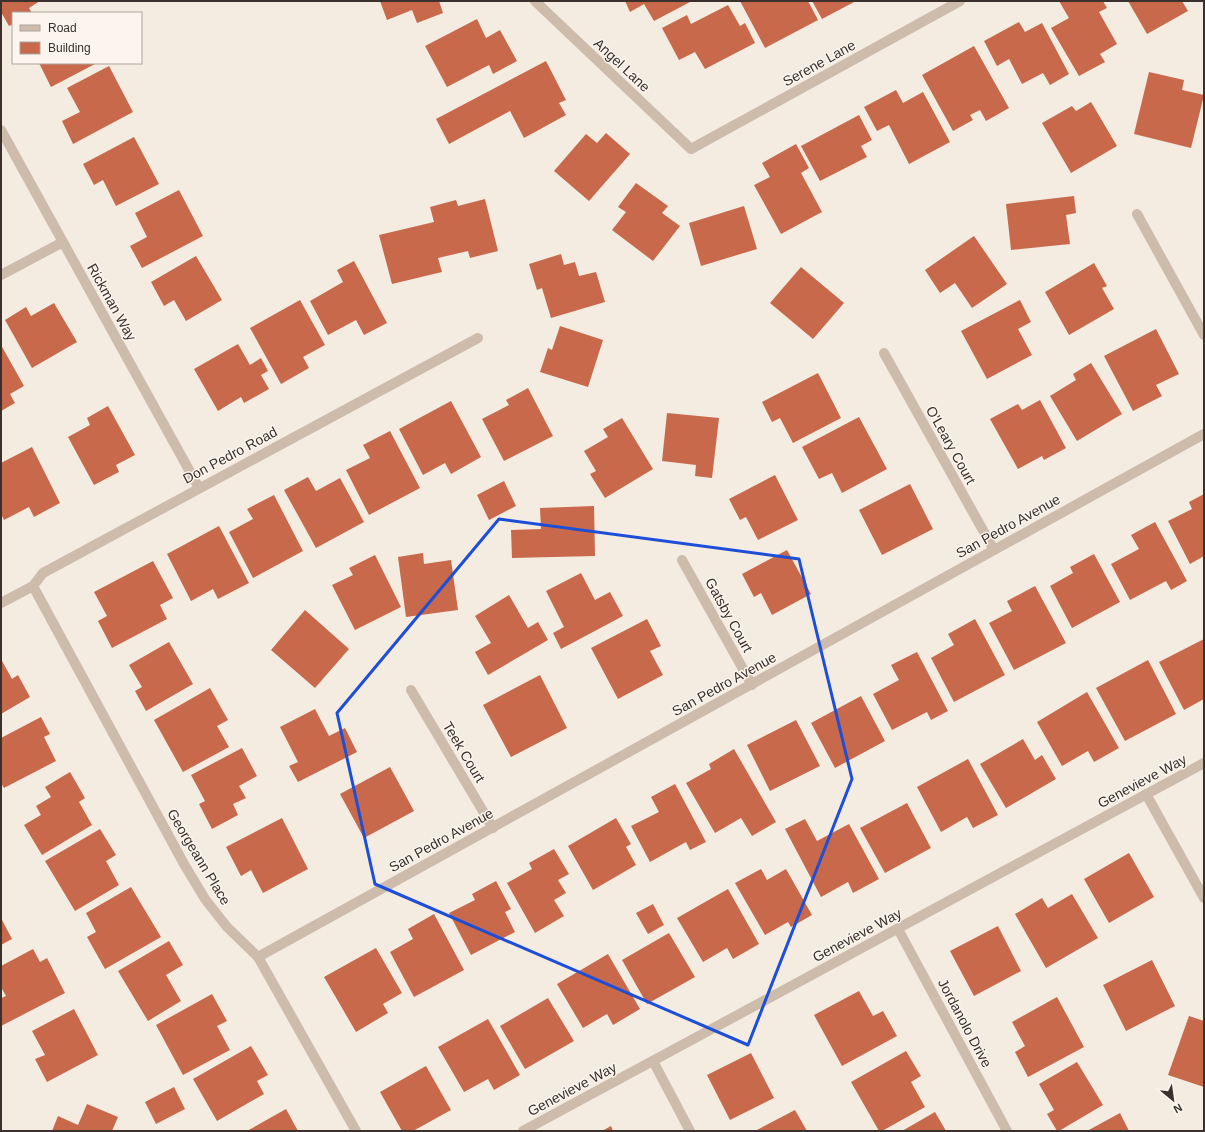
<svg xmlns="http://www.w3.org/2000/svg" width="1205" height="1132" viewBox="0 0 1205 1132" font-family="Helvetica,sans-serif">
<style>
.building{fill:#c8694b}
.lines{fill:none;stroke-linecap:round;stroke-linejoin:round}
.minor{stroke:#cdbbac;stroke-width:10}
.marked{fill:none;stroke:#1d4ed8;stroke-width:3;stroke-linejoin:round}
.labels{text-anchor:middle;stroke-width:3;stroke-linejoin:round;paint-order:stroke}
.street-label{font-size:14px;fill:#3b302b;stroke:#fbf5ee}
</style>
<rect width="100%" height="100%" fill="#f4ebe1"/>
<!-- building -->
<g class="building">
<path d="M1,1H40L29,8L32,13H13V24L9,26L1,12Z"/>
<path d="M380,1H439L443,13L417,23L412,10L387,20Z"/>
<path d="M625,1H692L654,21L644,4L630,12Z"/>
<path d="M740,1H808L818,20L765,48Z"/>
<path d="M812,1H856L822,19Z"/>
<path d="M1059,1H1103L1107,8L1099,12L1117,44L1100,54L1105,62L1079,76L1051,28L1069,18Z"/>
<path d="M1128,1H1182L1188,11L1147,34Z"/>
<path d="M728,5L740,26L745,23L755,43L705,69L695,52L679,60L662,28L687,15L691,24Z"/>
<path d="M477,19L486,38L500,30L517,61L493,74L489,65L447,87L425,46Z"/>
<path d="M1019,22L1025,32L1042,23L1069,74L1050,85L1043,73L1022,84L1009,59L997,66L984,41Z"/>
<path d="M974,46L1009,108L986,121L980,110L970,115L973,120L953,131L922,75Z"/>
<path d="M546,61L566,100L559,103L566,115L524,138L510,111L449,144L436,119Z"/>
<path d="M39,63H94L95,64L51,87Z"/>
<path d="M109,66L133,112L73,144L62,121L80,112L67,88Z"/>
<path d="M1149,72L1184,80L1182,90L1204,95L1191,148L1134,134Z"/>
<path d="M896,90L903,103L923,92L950,142L909,164L889,125L877,131L864,107Z"/>
<path d="M1091,102L1117,146L1071,173L1042,123L1072,106L1076,111Z"/>
<path d="M859,115L872,140L861,146L867,157L820,181L801,146Z"/>
<path d="M606,133L630,154L589,201L554,171L586,134L597,143Z"/>
<path d="M134,137L159,184L116,206L103,180L94,185L83,164Z"/>
<path d="M796,144L809,168L801,173L822,212L781,234L754,185L770,177L762,163Z"/>
<path d="M636,183L668,206L662,213L680,226L653,261L612,230L626,212L618,207Z"/>
<path d="M179,190L203,236L142,268L130,246L147,237L135,213Z"/>
<path d="M1074,196L1076,213L1066,215L1070,244L1011,250L1006,204Z"/>
<path d="M485,199L498,251L470,258L468,251L438,258L442,272L392,284L379,235L434,222L430,207L456,200L458,206Z"/>
<path d="M744,206L757,249L701,266L689,223Z"/>
<path d="M974,236L1007,284L972,308L955,283L940,293L925,270Z"/>
<path d="M561,254L564,265L575,262L579,276L596,272L605,302L551,318L542,288L537,290L529,264Z"/>
<path d="M196,256L222,300L186,321L174,300L164,306L151,282Z"/>
<path d="M354,261L387,323L364,335L356,320L328,335L310,301L343,282L337,270Z"/>
<path d="M1094,263L1107,286L1102,288L1114,309L1069,335L1045,292Z"/>
<path d="M801,267L844,303L813,339L770,303Z"/>
<path d="M300,300L325,345L303,357L309,368L281,384L250,328Z"/>
<path d="M1020,300L1031,322L1018,329L1032,355L987,379L961,331Z"/>
<path d="M54,303L77,342L32,368L5,320L26,307L31,316Z"/>
<path d="M560,326L603,340L588,387L540,372L548,348L552,350Z"/>
<path d="M1156,329L1179,374L1156,385L1162,396L1133,411L1104,356Z"/>
<path d="M238,344L250,365L261,358L268,371L261,375L269,389L244,403L241,397L218,411L194,369Z"/>
<path d="M1,345L24,386L10,394L15,403L1,411Z"/>
<path d="M1091,363L1122,414L1077,441L1050,396L1076,380L1073,374Z"/>
<path d="M818,373L841,418L793,443L780,418L772,422L762,402Z"/>
<path d="M528,388L553,436L504,461L482,419L509,405L506,400Z"/>
<path d="M1040,400L1066,448L1044,460L1042,456L1018,469L990,419L1018,404L1022,410Z"/>
<path d="M451,401L481,457L451,474L445,463L423,475L399,429Z"/>
<path d="M108,406L135,455L116,465L119,472L94,485L68,437L90,425L87,418Z"/>
<path d="M667,413L719,418L712,478L695,476L696,465L662,461Z"/>
<path d="M859,417L887,469L842,493L832,473L819,479L802,447Z"/>
<path d="M622,418L653,469L605,498L590,474L596,471L584,451L608,437L603,429Z"/>
<path d="M390,431L420,488L369,515L346,470L370,458L363,445Z"/>
<path d="M32,447L60,503L34,517L29,507L4,520L1,514V463Z"/>
<path d="M775,475L798,520L758,540L746,517L740,520L729,499Z"/>
<path d="M308,477L316,491L340,478L364,522L316,548L284,490Z"/>
<path d="M504,481L516,506L489,520L477,495Z"/>
<path d="M910,484L933,529L882,555L859,510Z"/>
<path d="M1204,494V556L1190,564L1168,521L1192,509L1189,502Z"/>
<path d="M274,495L303,551L253,578L229,532L253,519L247,509Z"/>
<path d="M594,506L595,556L512,558L511,530L541,529L540,508Z"/>
<path d="M1155,522L1187,581L1171,590L1166,581L1130,600L1111,564L1139,549L1131,535Z"/>
<path d="M219,526L249,583L218,599L213,589L191,601L167,554Z"/>
<path d="M787,550L811,594L772,615L761,593L754,597L742,574Z"/>
<path d="M423,553L424,564L451,560L458,610L406,617L398,557Z"/>
<path d="M1094,554L1120,602L1072,628L1050,586L1073,573L1070,567Z"/>
<path d="M375,555L401,607L355,630L332,585L353,575L349,568Z"/>
<path d="M153,561L173,598L160,605L167,619L112,648L98,621L107,616L94,592Z"/>
<path d="M581,573L595,600L610,592L623,616L561,649L553,633L564,627L546,591Z"/>
<path d="M1035,586L1066,643L1014,670L989,623L1012,611L1007,601Z"/>
<path d="M509,595L528,628L538,622L548,640L488,675L475,652L491,643L475,616Z"/>
<path d="M305,610L349,649L315,688L271,650Z"/>
<path d="M647,619L661,646L650,651L663,675L618,699L591,648Z"/>
<path d="M975,619L1005,675L954,702L931,658L954,645L948,634Z"/>
<path d="M1204,639V699L1184,710L1159,662Z"/>
<path d="M169,642L193,684L146,711L135,691L142,687L129,665Z"/>
<path d="M917,652L948,711L931,720L927,712L892,730L873,694L899,680L891,665Z"/>
<path d="M1,659L12,679L18,675L30,697L1,714Z"/>
<path d="M1148,660L1176,714L1125,741L1096,688Z"/>
<path d="M540,675L567,728L511,757L483,705Z"/>
<path d="M210,688L228,720L217,726L229,747L183,772L154,720Z"/>
<path d="M1087,692L1119,748L1094,762L1088,751L1062,766L1037,722Z"/>
<path d="M861,696L885,741L835,768L811,723Z"/>
<path d="M315,709L329,736L345,728L357,752L298,782L289,766L298,762L280,727Z"/>
<path d="M41,717L50,734L44,737L56,761L4,788L1,783V738Z"/>
<path d="M796,720L820,766L770,791L747,745Z"/>
<path d="M1023,739L1035,760L1042,755L1056,779L1006,808L980,764Z"/>
<path d="M242,748L257,776L239,786L246,798L233,804L238,815L212,829L199,804L205,801L191,775Z"/>
<path d="M734,749L776,822L752,836L741,818L715,833L686,783L711,769L709,764Z"/>
<path d="M968,759L998,815L973,828L967,817L941,832L917,787Z"/>
<path d="M390,767L414,811L364,838L340,794Z"/>
<path d="M70,772L85,798L79,802L92,825L42,855L24,825L41,815L36,806L51,797L45,787Z"/>
<path d="M675,784L706,842L690,850L686,842L650,862L631,826L659,812L651,797Z"/>
<path d="M907,803L931,848L885,873L860,828Z"/>
<path d="M282,818L308,869L263,893L251,870L241,876L226,847Z"/>
<path d="M616,818L631,844L626,847L636,865L593,890L568,846Z"/>
<path d="M805,819L817,841L849,824L879,879L853,893L848,882L821,897L785,829Z"/>
<path d="M100,829L116,855L106,861L119,885L75,911L45,861Z"/>
<path d="M554,849L569,874L558,880L566,893L554,900L564,916L535,933L507,883L532,869L529,863Z"/>
<path d="M1129,853L1154,897L1109,923L1084,879Z"/>
<path d="M761,869L767,880L786,869L812,915L791,927L788,922L765,935L735,883Z"/>
<path d="M496,881L511,909L505,912L515,932L471,955L449,913L475,900L472,894Z"/>
<path d="M131,887L161,937L105,969L87,937L96,932L86,913Z"/>
<path d="M728,889L759,944L733,959L727,948L703,962L677,918Z"/>
<path d="M1072,894L1098,938L1046,968L1015,914L1042,898L1048,908Z"/>
<path d="M653,904L664,925L648,934L636,913Z"/>
<path d="M434,914L464,970L414,997L390,952L413,939L408,929Z"/>
<path d="M1,918L12,939L1,945Z"/>
<path d="M998,926L1021,971L974,996L950,951Z"/>
<path d="M669,933L695,977L647,1004L622,960Z"/>
<path d="M169,941L183,965L166,975L181,1001L148,1021L118,971Z"/>
<path d="M376,948L402,993L383,1004L388,1013L356,1032L324,977Z"/>
<path d="M33,949L40,962L47,958L65,993L1,1026V998L6,996L1,987V966Z"/>
<path d="M608,954L640,1009L613,1025L607,1014L583,1028L557,984Z"/>
<path d="M1152,960L1175,1006L1126,1031L1103,985Z"/>
<path d="M859,991L873,1016L883,1011L897,1036L842,1066L814,1015Z"/>
<path d="M212,994L227,1021L217,1026L230,1050L183,1075L156,1025Z"/>
<path d="M1057,997L1084,1047L1028,1077L1015,1052L1025,1046L1012,1022Z"/>
<path d="M548,998L574,1041L525,1069L500,1026Z"/>
<path d="M74,1009L98,1055L47,1082L35,1059L45,1055L32,1031Z"/>
<path d="M1189,1016L1204,1021V1087L1168,1075Z"/>
<path d="M488,1019L520,1075L494,1090L488,1079L464,1092L438,1047Z"/>
<path d="M251,1046L268,1075L257,1081L264,1094L217,1121L193,1079Z"/>
<path d="M906,1051L921,1076L911,1082L925,1107L882,1131H879L851,1082Z"/>
<path d="M751,1053L774,1098L730,1120L707,1075Z"/>
<path d="M1077,1062L1103,1105L1059,1131H1057L1047,1114L1054,1110L1039,1084Z"/>
<path d="M426,1066L451,1110L413,1131H402L380,1092Z"/>
<path d="M174,1087L185,1109L156,1124L145,1102Z"/>
<path d="M87,1104L118,1117L112,1131H52L58,1116L78,1125Z"/>
<path d="M286,1109L298,1131H247Z"/>
<path d="M795,1110L807,1131H755Z"/>
<path d="M935,1112L946,1131H902Z"/>
<path d="M1120,1113L1129,1131H1087Z"/>
<path d="M611,1126L613,1131H602Z"/>
</g>
<g class="lines">
<!-- minor -->
<g class="minor">
<path d="M535,1L691,149L960,1"/>
<path d="M1,130L199,488"/>
<path d="M1137,214L1204,335"/>
<path d="M1,275L63,242"/>
<path d="M884,353L994,550"/>
<path d="M682,560L752,685"/>
<path d="M33,586L184,864L205,899L227,927L258,957L356,1131"/>
<path d="M1,603L33,586L43,573L478,338"/>
<path d="M411,690L493,828"/>
<path d="M1146,794L1204,898"/>
<path d="M898,929L1007,1131"/>
<path d="M258,957L1204,434"/>
<path d="M653,1061L690,1131"/>
<path d="M523,1131L1204,763"/>
</g>
</g>
<!-- marked area -->
<path class="marked" d="M499,519L799,559L852,779L748,1045L375,884L337,713Z"/>
<g class="labels">
<!-- street labels -->
<g class="street-label">
<text transform="translate(819 63) rotate(-29)" y="5">Serene Lane</text>
<text transform="translate(622 65) rotate(43)" y="5">Angel Lane</text>
<text transform="translate(112 302) rotate(61)" y="5">Rickman Way</text>
<text transform="translate(951 445) rotate(61)" y="5">O'Leary Court</text>
<text transform="translate(230 455) rotate(-28)" y="5">Don Pedro Road</text>
<text transform="translate(1008 526) rotate(-29)" y="5">San Pedro Avenue</text>
<text transform="translate(729 615) rotate(61)" y="5">Gatsby Court</text>
<text transform="translate(724 684) rotate(-29)" y="5">San Pedro Avenue</text>
<text transform="translate(464 752) rotate(59)" y="5">Teek Court</text>
<text transform="translate(1142 781) rotate(-28)" y="5">Genevieve Way</text>
<text transform="translate(441 840) rotate(-29)" y="5">San Pedro Avenue</text>
<text transform="translate(199 857) rotate(59)" y="5">Georgeann Place</text>
<text transform="translate(857 935) rotate(-28)" y="5">Genevieve Way</text>
<text transform="translate(965 1023) rotate(62)" y="5">Jordanolo Drive</text>
<text transform="translate(572 1089) rotate(-28)" y="5">Genevieve Way</text>
</g>
</g>
<!-- border -->
<rect width="1205" height="1132" fill="none" stroke="#3b302b" stroke-width="4"/>
<!-- legend -->
<rect x="12" y="12" width="130" height="52" fill="#fbf5ee" stroke="#aea6a0"/>
<rect x="20" y="25" width="20" height="6" fill="#cdbbac" stroke="#aea6a0"/>
<text x="48" y="32" font-size="12" fill="#3b302b">Road</text>
<rect x="20" y="42" width="20" height="12" fill="#c8694b" stroke="#aea6a0"/>
<text x="48" y="52" font-size="12" fill="#3b302b">Building</text>
<!-- north arrow -->
<g transform="translate(1173 1100) rotate(151)" stroke="#fbf5ee" stroke-width="3" paint-order="stroke">
<path d="M0-3L7 15L0 10L-7 15Z" fill="#3b302b"/>
<text y="-6" font-size="11" font-weight="bold" text-anchor="middle" fill="#3b302b">N</text>
</g>
</svg>
